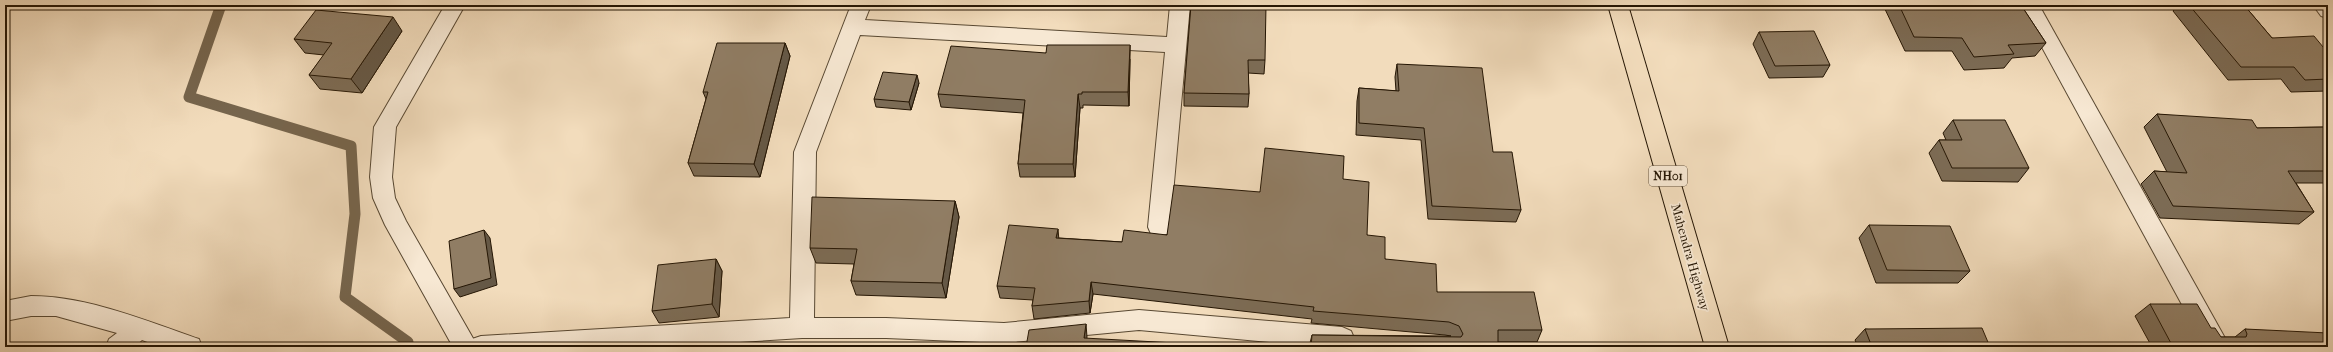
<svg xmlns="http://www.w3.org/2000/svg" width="2333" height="352" viewBox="0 0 2333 352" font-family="'IM FELL French Canon',serif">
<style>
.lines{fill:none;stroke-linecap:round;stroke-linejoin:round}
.stream{stroke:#76654d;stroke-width:11}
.pedestrian-casing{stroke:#584832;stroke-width:2}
.minor-casing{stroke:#584832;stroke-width:2}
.trunk-casing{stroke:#251604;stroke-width:2}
.pedestrian{fill:#f7e8d3;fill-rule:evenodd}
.minor{fill:#f7e8d3;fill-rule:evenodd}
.trunk{fill:#f2dcbc;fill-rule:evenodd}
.wall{fill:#7c6c56;stroke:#251604}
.shaded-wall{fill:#655846;stroke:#251604}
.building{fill:#907d64;stroke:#251604}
.labels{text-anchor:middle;stroke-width:3.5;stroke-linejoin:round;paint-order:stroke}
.shield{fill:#f7e8d3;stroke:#645542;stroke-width:1}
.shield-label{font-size:12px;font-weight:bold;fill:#251604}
.street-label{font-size:13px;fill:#251604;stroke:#f7e8d3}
</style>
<rect width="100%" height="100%" fill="#f2dcbc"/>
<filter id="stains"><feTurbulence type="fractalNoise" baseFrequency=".005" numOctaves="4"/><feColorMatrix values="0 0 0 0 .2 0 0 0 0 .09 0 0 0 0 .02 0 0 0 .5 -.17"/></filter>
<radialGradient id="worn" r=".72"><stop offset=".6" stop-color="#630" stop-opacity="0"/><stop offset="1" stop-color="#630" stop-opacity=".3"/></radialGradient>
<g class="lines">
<!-- stream -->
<path class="stream" d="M221,5L189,97L351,146L355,214L345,297L408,342L407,347"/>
<!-- pedestrian casing -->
<g class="pedestrian-casing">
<path id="pedestrian" d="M445,5H465L396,127L392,177L395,198L406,221L478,347H453L385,225L373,198L370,177L374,127Z"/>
</g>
<!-- minor casing -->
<g class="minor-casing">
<g id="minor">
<path d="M851,5H871L865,20L1167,37L1170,5H1190L1170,227L1167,234L1159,236L1151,234L1148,227L1165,52L860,35L816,152L814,318H886L1004,323L1139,310L1342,327L1351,331L1354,338L1351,345L1325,347L1139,330L1004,343L886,338H802L659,347H469L472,339L481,336L790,318L794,152Z"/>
<path d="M2019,5H2039L2230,347H2205Z"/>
<path d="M2313,5H2328V18L2321,16Z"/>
<path d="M31,296C87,296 147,321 199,339L202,347H161L142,340L134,347H106L109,339L117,333L56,316H31L5,321V301Z"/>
</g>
</g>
<!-- trunk casing -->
<g class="trunk-casing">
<path id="trunk" d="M1608,5H1628L1729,347H1705Z"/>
</g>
<!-- pedestrian -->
<use href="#pedestrian" class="pedestrian"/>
<!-- minor -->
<use href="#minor" class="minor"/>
<!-- trunk -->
<use href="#trunk" class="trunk"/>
</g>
<!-- wall -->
<g class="wall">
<path d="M1191,5L1265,60L1264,74L1248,73L1249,94L1248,107L1184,106V93Z"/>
<path d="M1883,5H2021L2046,43L2035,56L2012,58L2004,68L1964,70L1952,51H1905Z"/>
<path d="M2178,5H2244L2272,38L2328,53V91L2291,92L2281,79L2228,80L2173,11Z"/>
<path d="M402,31L362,93L320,89L309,75L324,55L305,53L294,39Z"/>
<path d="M1759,32L1830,65L1823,77L1769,78L1753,44Z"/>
<path d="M785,43L790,56L760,177L694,176L688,163L706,99L703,92Z"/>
<path d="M1046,53L1130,59L1129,106L1083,105V108H1080L1075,177H1020L1018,164L1023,113L941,107L938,94Z"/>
<path d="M1397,64L1493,152L1521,210L1516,222L1428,219L1421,140L1356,135L1357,101L1359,88L1396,91L1395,77Z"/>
<path d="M919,83L911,110L876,107L874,99Z"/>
<path d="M2157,114L2257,128L2328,127V183H2296L2314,212L2299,224L2160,218L2141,184L2154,171L2167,172L2144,127Z"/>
<path d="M1953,120L2029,168L2018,182L1942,181L1929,153L1939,140H1946L1943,133Z"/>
<path d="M1343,179L1367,235L1385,259L1437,292L1542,330L1537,342H1498V347H1309L1312,335L1451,336L1445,335L1311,323L1312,319L1093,294L1090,313L1034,319L1032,306L1033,300L1000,298L997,286L1059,238L1122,242L1167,235L1260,192Z"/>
<path d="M955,201L959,217L946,298L856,295L851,281L854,264L816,263L810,248Z"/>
<path d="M1869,225L1970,271L1958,283H1876L1859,238Z"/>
<path d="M716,259L722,271L719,317L659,323L652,311Z"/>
<path d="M2150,304L2221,337H2235L2245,329L2328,347H2152L2135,316Z"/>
<path d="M1865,329L1990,347H1858L1855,340Z"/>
</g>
<!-- shaded-wall -->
<g class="shaded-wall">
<path d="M393,17L402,31L362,93L351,79Z"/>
<path d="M785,43L790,56L760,177L754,164Z"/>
<path d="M1130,45V59L1129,106L1128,92Z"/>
<path d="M917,75L919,83L911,110L909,102Z"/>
<path d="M1078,94L1080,108L1075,177L1073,164Z"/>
<path d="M955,201L959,217L946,298L942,283Z"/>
<path d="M1058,229L1059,241L1056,238Z"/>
<path d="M484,230L490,238L497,285L460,297L454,289Z"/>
<path d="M716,259L722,271L719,317L712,304Z"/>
<path d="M1091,282L1093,294L1090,313L1089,301Z"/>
<path d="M1086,324L1087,337L1086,347L1084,338Z"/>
</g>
<!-- building -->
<g class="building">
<path d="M1191,5H1266L1265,60H1248L1249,94L1184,93Z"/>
<path d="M1899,5H2021L2046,43L2008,45L2014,54L1974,57L1962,38L1914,37Z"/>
<path d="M2189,5H2244L2272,38L2314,36L2328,53V79L2305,80L2294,67H2241Z"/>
<path d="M316,10L393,17L351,79L309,75L332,43L294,39Z"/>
<path d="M1814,31L1830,65L1775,66L1759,32Z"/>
<path d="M717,43H785L754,164L688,163L708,92H703Z"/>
<path d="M1047,45H1130L1128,92H1082V94H1078L1073,164H1018L1025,100L938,94L951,46L1046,53Z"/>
<path d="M1397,64L1482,68L1493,152H1512L1521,210L1432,206L1424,128L1359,123V88L1399,91Z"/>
<path d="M883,72L917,75L909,102L874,99Z"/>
<path d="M2157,114L2252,120L2257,128L2328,127V171H2288L2314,212L2173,206L2154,171L2187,173Z"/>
<path d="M1953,120H2005L2029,168H1952L1939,140H1962Z"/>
<path d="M1265,148L1344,156L1343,179L1369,182L1367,235L1385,237V259L1436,264L1437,292H1534L1542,330H1498V347H1311L1312,335L1461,337L1463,334L1459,326L1449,322L1313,311L1314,307L1091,282L1089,301L1032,306L1035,288L997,286L1009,225L1058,229L1056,238L1122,242L1124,230L1167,235L1174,185L1260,192Z"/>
<path d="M812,197L955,201L942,283L851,281L857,249L810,248Z"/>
<path d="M1869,225L1950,226L1970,271L1887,270Z"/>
<path d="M484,230L491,278L454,289L449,241Z"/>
<path d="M716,259L712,304L652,311L658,265Z"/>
<path d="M2150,304H2197L2211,328H2215L2221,337H2246L2247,334L2245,329L2328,333V347H2173Z"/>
<path d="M1086,324L1084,338L1248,347H1026L1029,330Z"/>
<path d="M1982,328L1990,347H1872L1865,329Z"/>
</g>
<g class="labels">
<!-- shield labels -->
<rect class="shield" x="1649" y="166" width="38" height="20" rx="3"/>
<g class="shield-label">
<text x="1668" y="180">NH01</text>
</g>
<!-- street labels -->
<g class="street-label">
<text transform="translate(1691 257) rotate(74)" y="5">Mahendra Highway</text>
</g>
</g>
<!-- margin -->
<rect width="2333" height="352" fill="none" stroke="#f2dcbc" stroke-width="20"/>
<rect x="6" y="6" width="2321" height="340" fill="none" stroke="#251604" stroke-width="2"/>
<rect x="10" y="10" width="2313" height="332" fill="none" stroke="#251604"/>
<rect width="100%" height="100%" filter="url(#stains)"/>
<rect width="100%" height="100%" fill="url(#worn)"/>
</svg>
